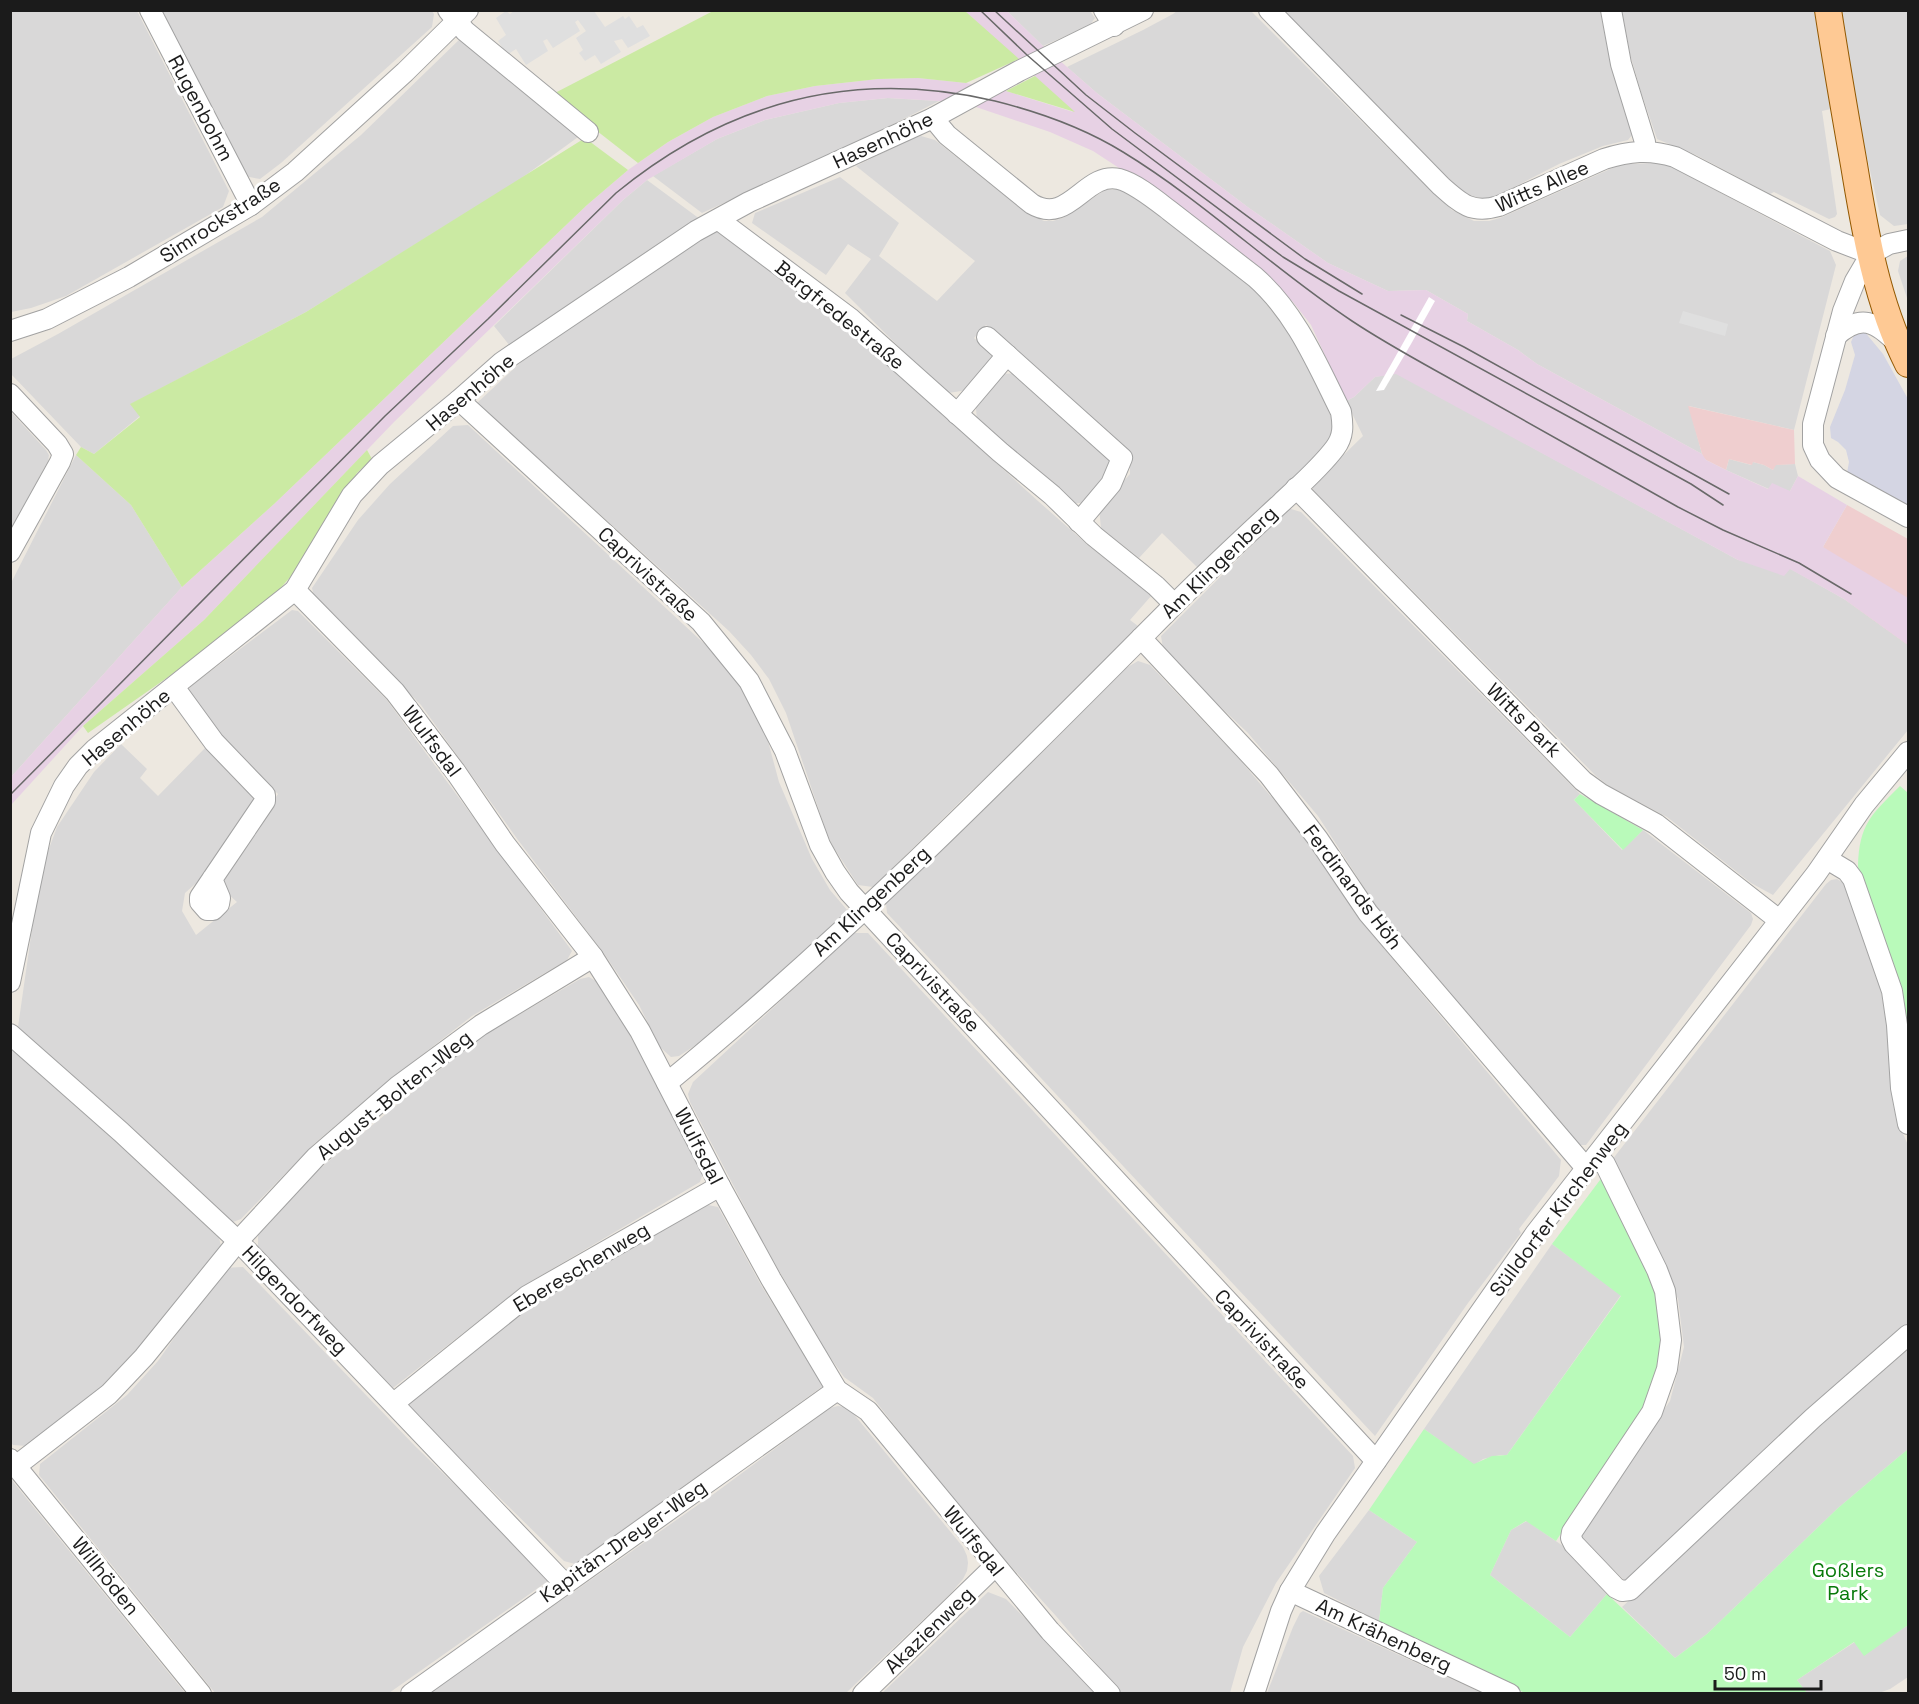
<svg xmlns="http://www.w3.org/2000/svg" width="1919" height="1704" viewBox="0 0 1919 1704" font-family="'Space Grotesk',sans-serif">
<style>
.residential{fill:#d9d8d8}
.commercial{fill:#efcecf}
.industrial{fill:#e7d1e4}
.grass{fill:#cbeaa3}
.park{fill:#b9faba}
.parking{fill:#dfdfdf}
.plaza{fill:#d4d5e3}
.pier{fill:#fff}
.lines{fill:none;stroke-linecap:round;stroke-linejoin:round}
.minor-casing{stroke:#a2a2a2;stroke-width:22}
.major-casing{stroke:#925800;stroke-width:28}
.minor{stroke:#fff;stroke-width:20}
.major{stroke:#fec994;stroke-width:26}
.tram{stroke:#696969;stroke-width:1.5}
.labels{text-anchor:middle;stroke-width:6;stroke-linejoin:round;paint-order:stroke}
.street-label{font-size:20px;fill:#1b1b1b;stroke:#fff}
.park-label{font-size:20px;fill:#087a0a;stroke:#fff}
</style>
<rect width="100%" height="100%" fill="#ede8e0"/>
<!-- residential -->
<g class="residential">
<path d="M11,10L137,11L229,191L223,207L66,296L31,308L11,312Z"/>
<path d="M431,10L434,14L432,27L281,163L260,179L244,176L158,11Z"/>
<path d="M1007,11H1090L1095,18L1090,25L1043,46Z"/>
<path d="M1177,11H1251L1421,181L1452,210L1474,221H1489L1500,218L1617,166L1629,164L1654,163L1670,166L1830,251L1836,265L1794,430L1689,406L1702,454L1537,364L1518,350L1467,321L1468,314L1426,290L1388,291L1328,263L1249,208L1098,94L1067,67L1143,30L1173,14Z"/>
<path d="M1283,11H1600L1612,69L1632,135L1628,140L1603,146L1559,164L1493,198L1485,199L1476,197L1465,193L1455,185Z"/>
<path d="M1622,11H1814L1831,109L1822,111L1837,214L1835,217L1829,219L1774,192L1770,194L1696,155L1657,139L1641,92L1630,54Z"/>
<path d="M1834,11H1908V224L1894,226L1880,215Z"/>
<path d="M462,37L585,132L519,180L306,312L131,404L140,416L94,454L81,447L11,374V359L58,334L262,217L361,135Z"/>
<path d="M888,98L939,101L862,140L702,213L653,176L717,139L765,120L839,103Z"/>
<path d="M921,136L935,140L1023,210L1033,216L1044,221H1053L1063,218L1105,190L1119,189L1137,199L1253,287L1298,345L1313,374L1334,424L1332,438L1323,450L1198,568L1162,533L1139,558L1101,528L1099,508L1130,474V454L986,325L974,338L992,354L991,367L968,390L948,393L927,375L845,293L871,259L848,244L826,275L752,223L755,213L840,177L899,223L879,256L937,301L975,261L856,166L913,138Z"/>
<path d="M647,180L849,329L1038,501L1089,546L1152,595L1130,620L1138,626L1032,736L969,793L873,887L858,885L834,848L827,834L786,713L769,679L751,655L729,631L477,403L522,361L494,326L623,200Z"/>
<path d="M1908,256V301L1898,271L1900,261Z"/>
<path d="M1021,373L1111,454L1112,465L1090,502L1069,504L977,419L975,399L998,374Z"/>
<path d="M1396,373L1738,560L1789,568L1844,599L1908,645V730L1773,895L1751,883L1667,817L1609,786L1596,776L1313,490V485L1363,436L1346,401L1354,397L1375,377Z"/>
<path d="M11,412L46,450L49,455L48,461L11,530Z"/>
<path d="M468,425L710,649L739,684L765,730L779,782L812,859L830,890L848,911V916L711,1035L679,1056L671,1057L660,1047L639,1005L605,955L518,840L421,705L314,596L312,588L358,520L390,484L453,426Z"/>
<path d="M76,455L131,505L182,587L11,777V583Z"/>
<path d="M1729,459L1751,465L1753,462L1764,465L1773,470L1775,465L1795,464L1798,476L1790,491L1769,489L1726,470Z"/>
<path d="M1291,509L1301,512L1580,794L1574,800L1622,850L1643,830L1751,913L1753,919L1751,925L1586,1145H1578L1380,912L1318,816L1248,733L1211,698L1163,648L1161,636L1286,511Z"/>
<path d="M292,610L298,611L386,699L572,951L567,960L472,1016L382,1086L315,1143L241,1219L233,1222L17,1034L40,873L57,827L94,772L121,744L147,769L140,778L158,796L207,746L258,796L202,878L185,893L182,911L196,935L237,902L227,893L222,878L278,794L232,750L187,692L191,686Z"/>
<path d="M1138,661L1150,665L1240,760L1296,826L1360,920L1561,1160L1559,1176L1519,1229L1521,1233L1468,1303L1375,1436L887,913L886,903L1126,668Z"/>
<path d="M1837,879L1842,882L1846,887L1880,986L1887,1025L1893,1104L1901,1129L1908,1145V1324L1626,1582L1578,1534L1670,1401L1684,1347L1678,1299L1612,1160L1826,884L1831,880Z"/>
<path d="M854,933H868L1353,1456L1355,1468L1276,1583L1243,1647L1230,1693H1121L1056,1616L970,1521L873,1398L844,1377L825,1350L766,1248L690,1102L688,1094L693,1082Z"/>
<path d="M589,977L596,981L616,1009L703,1173L700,1182L523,1286L393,1388L258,1248V1235L306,1180L456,1056L486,1034L580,979Z"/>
<path d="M11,1048L114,1139L219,1238L221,1246L144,1342L95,1393L27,1446L13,1445L11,1443Z"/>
<path d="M708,1205L718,1207L761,1285L823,1386L575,1564L564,1561L413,1413L408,1403L532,1303Z"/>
<path d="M1552,1244L1621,1295L1507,1455H1500L1483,1459L1474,1465L1424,1429Z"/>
<path d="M243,1267L415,1446L547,1574L548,1581L389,1693H215L39,1475L40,1464L127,1395L158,1361L223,1268Z"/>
<path d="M1908,1345V1449L1838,1508L1707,1634L1675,1658L1622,1607L1822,1422Z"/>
<path d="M838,1406L845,1407L852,1412L963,1547L967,1556L968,1563L967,1571L963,1579L951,1593L846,1693H429L715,1493L830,1408Z"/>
<path d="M11,1478L14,1483L185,1693H11Z"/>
<path d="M1369,1510L1417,1542L1383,1588L1379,1621L1324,1593L1319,1576Z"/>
<path d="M1527,1521L1563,1546L1607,1594L1570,1637L1490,1575L1511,1530Z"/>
<path d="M988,1592L1006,1599L1098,1693L881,1694Z"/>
<path d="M1303,1611L1482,1693H1267L1293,1627L1300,1613Z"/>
<path d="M1908,1625V1677L1890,1689L1879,1693H1807L1797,1680L1855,1642L1864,1655Z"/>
</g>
<!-- commercial -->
<g class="commercial">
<path d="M1688,406L1794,430L1795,464L1776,465L1773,470L1764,465L1753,462L1752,465L1729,459L1726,470L1706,460L1703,457Z"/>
<path d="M1847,505L1908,539V645L1847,601L1823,547Z"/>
</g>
<!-- industrial -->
<path class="industrial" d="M965,11H1007L1043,46L1098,94L1249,208L1328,263L1388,291L1426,290L1468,314L1467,321L1518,350L1537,364L1702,454L1706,460L1726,470L1768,489L1772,483L1790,491L1798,476L1847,505L1823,547L1908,598V645L1844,599L1790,569L1784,576L1738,560L1396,374L1375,377L1354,397L1346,401L1311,325L1293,302L1266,277L1159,194L1093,151L1050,132L976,107L939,101L888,98L839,103L765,120L717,139L647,180L623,200L394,422L204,620L83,726L11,805V777L182,587L274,504L587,205L628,170L668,142L713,117L767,96L815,86L878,79L918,78L966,83L1006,91L1073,112Z"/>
<!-- grass -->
<g class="grass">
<path d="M713,11H965L1019,59L966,83L918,78L878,79L815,86L767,96L713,117L668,142L638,163L551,95Z"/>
<path d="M1035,76L1075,112L1006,91Z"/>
<path d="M585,138L628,170L587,205L274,504L182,587L131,505L76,455L81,447L94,454L140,417L130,404L306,312Z"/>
<path d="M367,450L372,459L357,473L293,574L277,592L171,675L88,733L83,726L204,620Z"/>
</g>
<!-- park -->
<g class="park">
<path d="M1900,786L1908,793V1103L1858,866C1859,824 1872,814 1900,786Z"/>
<path d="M1580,794L1643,830L1623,850L1574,800Z"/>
<path d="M1603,1176L1653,1282L1662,1340L1658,1366L1648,1399L1632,1426L1556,1541L1526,1521L1511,1530L1490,1575L1570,1637L1607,1594L1675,1658L1707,1634L1838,1508L1908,1449V1625L1864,1656L1854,1642L1797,1680L1807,1693H1525L1400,1635L1401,1631L1379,1621L1383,1588L1417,1542L1369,1510L1424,1429L1474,1464L1492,1456L1507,1455L1621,1296L1552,1244Z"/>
</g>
<!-- parking -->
<g class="parking">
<path d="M515,10L594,11L605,27L623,16L625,19L629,16L637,28L643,25L650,36L628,48L622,39L614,41L621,52L601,64L595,55L585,61L579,53L583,50L576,38L586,31L578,20L575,22L580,31L553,48L547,39L543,41L548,51L526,65L516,49L507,55L498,41L506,35L496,18L506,11L510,14Z"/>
<path d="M1683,311L1728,324L1725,336L1679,323Z"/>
</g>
<!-- plaza -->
<path class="plaza" d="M1864,331L1883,354L1908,399V506L1847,473L1849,462L1846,450L1838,442L1831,438L1830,427L1845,390L1855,355L1851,342L1855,333Z"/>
<!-- pier -->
<path class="pier" d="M1429,297L1435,301L1411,344L1384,390L1376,391Z"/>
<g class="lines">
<!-- minor casing -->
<g class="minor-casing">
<g id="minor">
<path d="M150,10L251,205"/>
<path d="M448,10L465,31L588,132"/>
<path d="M1104,10L1114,26"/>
<path d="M1269,10L1441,186C1461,204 1472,214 1499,206L1604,159C1629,151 1650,149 1675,157L1837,241L1871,254"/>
<path d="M1611,10L1621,64L1645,142V151"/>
<path d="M719,220L850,318L1000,452L1052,495L1094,536L1156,586L1174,604"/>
<path d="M1871,254L1855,281L1843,311L1813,424V445L1820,460L1837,478L1908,517"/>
<path d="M1871,254L1889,244L1908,240"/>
<path d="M10,331L47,319L129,277L251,205L295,172L405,72L468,10"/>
<path d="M1836,336C1861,313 1876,322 1897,343"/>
<path d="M987,337L1122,458L1111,484L1079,522"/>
<path d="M10,394L57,444L63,454L60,462L10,552"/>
<path d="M459,400L701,622L749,681L785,751L820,845L835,872L849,892L1376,1461"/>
<path d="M957,414L1007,355"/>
<path d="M1296,488L1583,781L1601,794L1656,824L1779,920"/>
<path d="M295,590L395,692L455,771L505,844L593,957L640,1031L720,1186L771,1279L837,1390L868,1411L1050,1631L1110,1694"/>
<path d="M1141,638L1269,775L1318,839L1368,913L1586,1168"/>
<path d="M174,687L214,742L265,795V801L200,897V902L207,910H213L219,904L220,898L212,879"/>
<path d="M1827,859L1847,871L1853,879L1892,991L1897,1025L1901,1088L1908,1124"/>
<path d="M10,982L41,833L64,786L78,766L95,749L295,590L352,495L380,465L459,400L502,362L696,231L749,202L933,118L1019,71L1143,10"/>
<path d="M10,1034L121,1132L238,1241L564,1583"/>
<path d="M667,1083C844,938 1005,775 1166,613C1203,575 1242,539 1281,503C1299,486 1320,468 1335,448C1344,436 1343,425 1341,412C1317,364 1296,313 1255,277C1227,255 1198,233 1170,211C1157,201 1135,183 1119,179C1085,171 1069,226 1032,204L947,135L933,118"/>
<path d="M1597,1155L1605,1164L1657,1270L1665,1291L1671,1340L1667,1369L1652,1412L1572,1532L1571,1538L1574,1544L1616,1588L1622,1591L1630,1590L1813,1418L1908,1335"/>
<path d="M394,1403L527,1296L720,1186"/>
<path d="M10,1459L201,1694"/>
<path d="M16,1466L109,1394L144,1357L238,1241L316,1157L398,1086L481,1025L593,957"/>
<path d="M1290,1591L1510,1694"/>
<path d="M411,1694L837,1390"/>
<path d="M863,1694L995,1566"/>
<path d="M1254,1694L1281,1611L1290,1591L1325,1534L1535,1234L1816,874L1864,805L1908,752"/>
</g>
</g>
<!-- major casing -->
<g class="major-casing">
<path id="major" d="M1828,10C1836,62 1845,114 1854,165C1865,232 1877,303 1908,364"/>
</g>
<!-- minor -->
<use href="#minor" class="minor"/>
<!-- major -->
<use href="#major" class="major"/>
<!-- tram -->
<g class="tram">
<path d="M980,10L1027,55L1112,129L1283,257L1339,291L1571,418L1691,484L1723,505"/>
<path d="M994,10L1086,95L1135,133L1305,259L1362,294"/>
<path d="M1401,315L1464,347L1729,494"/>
<path d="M10,795L385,416L488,319L616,193C728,101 853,68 995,101C1039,112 1084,128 1123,152C1205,202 1273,269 1352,321C1391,347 1432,368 1472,391C1541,430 1609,468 1678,507L1723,530L1799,563L1851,594"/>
</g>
</g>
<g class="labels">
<!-- street labels -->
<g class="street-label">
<text transform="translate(201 108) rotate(62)" y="7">Rugenbohm</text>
<text transform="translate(883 140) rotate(-25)" y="7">Hasenhöhe</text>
<text transform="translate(1542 186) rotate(-24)" y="7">Witts Allee</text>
<text transform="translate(220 220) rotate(-33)" y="7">Simrockstraße</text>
<text transform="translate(840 315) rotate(39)" y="7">Bargfredestraße</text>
<text transform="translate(470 392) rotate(-40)" y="7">Hasenhöhe</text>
<text transform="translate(1219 562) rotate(-44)" y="7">Am Klingenberg</text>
<text transform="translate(648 574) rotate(43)" y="7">Caprivistraße</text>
<text transform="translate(1524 720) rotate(45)" y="7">Witts Park</text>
<text transform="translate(126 727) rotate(-40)" y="7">Hasenhöhe</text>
<text transform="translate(432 741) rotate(53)" y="7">Wulfsdal</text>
<text transform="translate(1353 887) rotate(53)" y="7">Ferdinands Höh</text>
<text transform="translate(871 901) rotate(-43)" y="7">Am Klingenberg</text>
<text transform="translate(933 982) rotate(47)" y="7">Caprivistraße</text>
<text transform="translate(394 1095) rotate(-39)" y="7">August-Bolten-Weg</text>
<text transform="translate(699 1146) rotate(63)" y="7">Wulfsdal</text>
<text transform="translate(1558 1209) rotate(-53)" y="7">Sülldorfer Kirchenweg</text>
<text transform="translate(581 1267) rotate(-31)" y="7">Ebereschenweg</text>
<text transform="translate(295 1300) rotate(46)" y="7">Hilgendorfweg</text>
<text transform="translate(1262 1339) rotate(47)" y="7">Caprivistraße</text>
<text transform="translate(623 1541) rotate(-35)" y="7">Kapitän-Dreyer-Weg</text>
<text transform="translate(974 1541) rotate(51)" y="7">Wulfsdal</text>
<text transform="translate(106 1576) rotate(51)" y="7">Willhöden</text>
<text transform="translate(929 1630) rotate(-44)" y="7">Akazienweg</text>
<text transform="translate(1384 1635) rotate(25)" y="7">Am Krähenberg</text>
</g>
<!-- park labels -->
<g class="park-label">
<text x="1848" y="1577">Goßlers<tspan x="1848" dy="23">Park</tspan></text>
</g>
</g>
<!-- border -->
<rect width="1919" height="1704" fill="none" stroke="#1b1b1b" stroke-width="24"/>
<!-- scale -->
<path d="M1715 1680v9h106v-9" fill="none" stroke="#1b1b1b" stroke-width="3"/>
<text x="1724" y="1680" font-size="18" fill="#1b1b1b" stroke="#ffffff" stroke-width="4.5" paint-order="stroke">50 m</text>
</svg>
